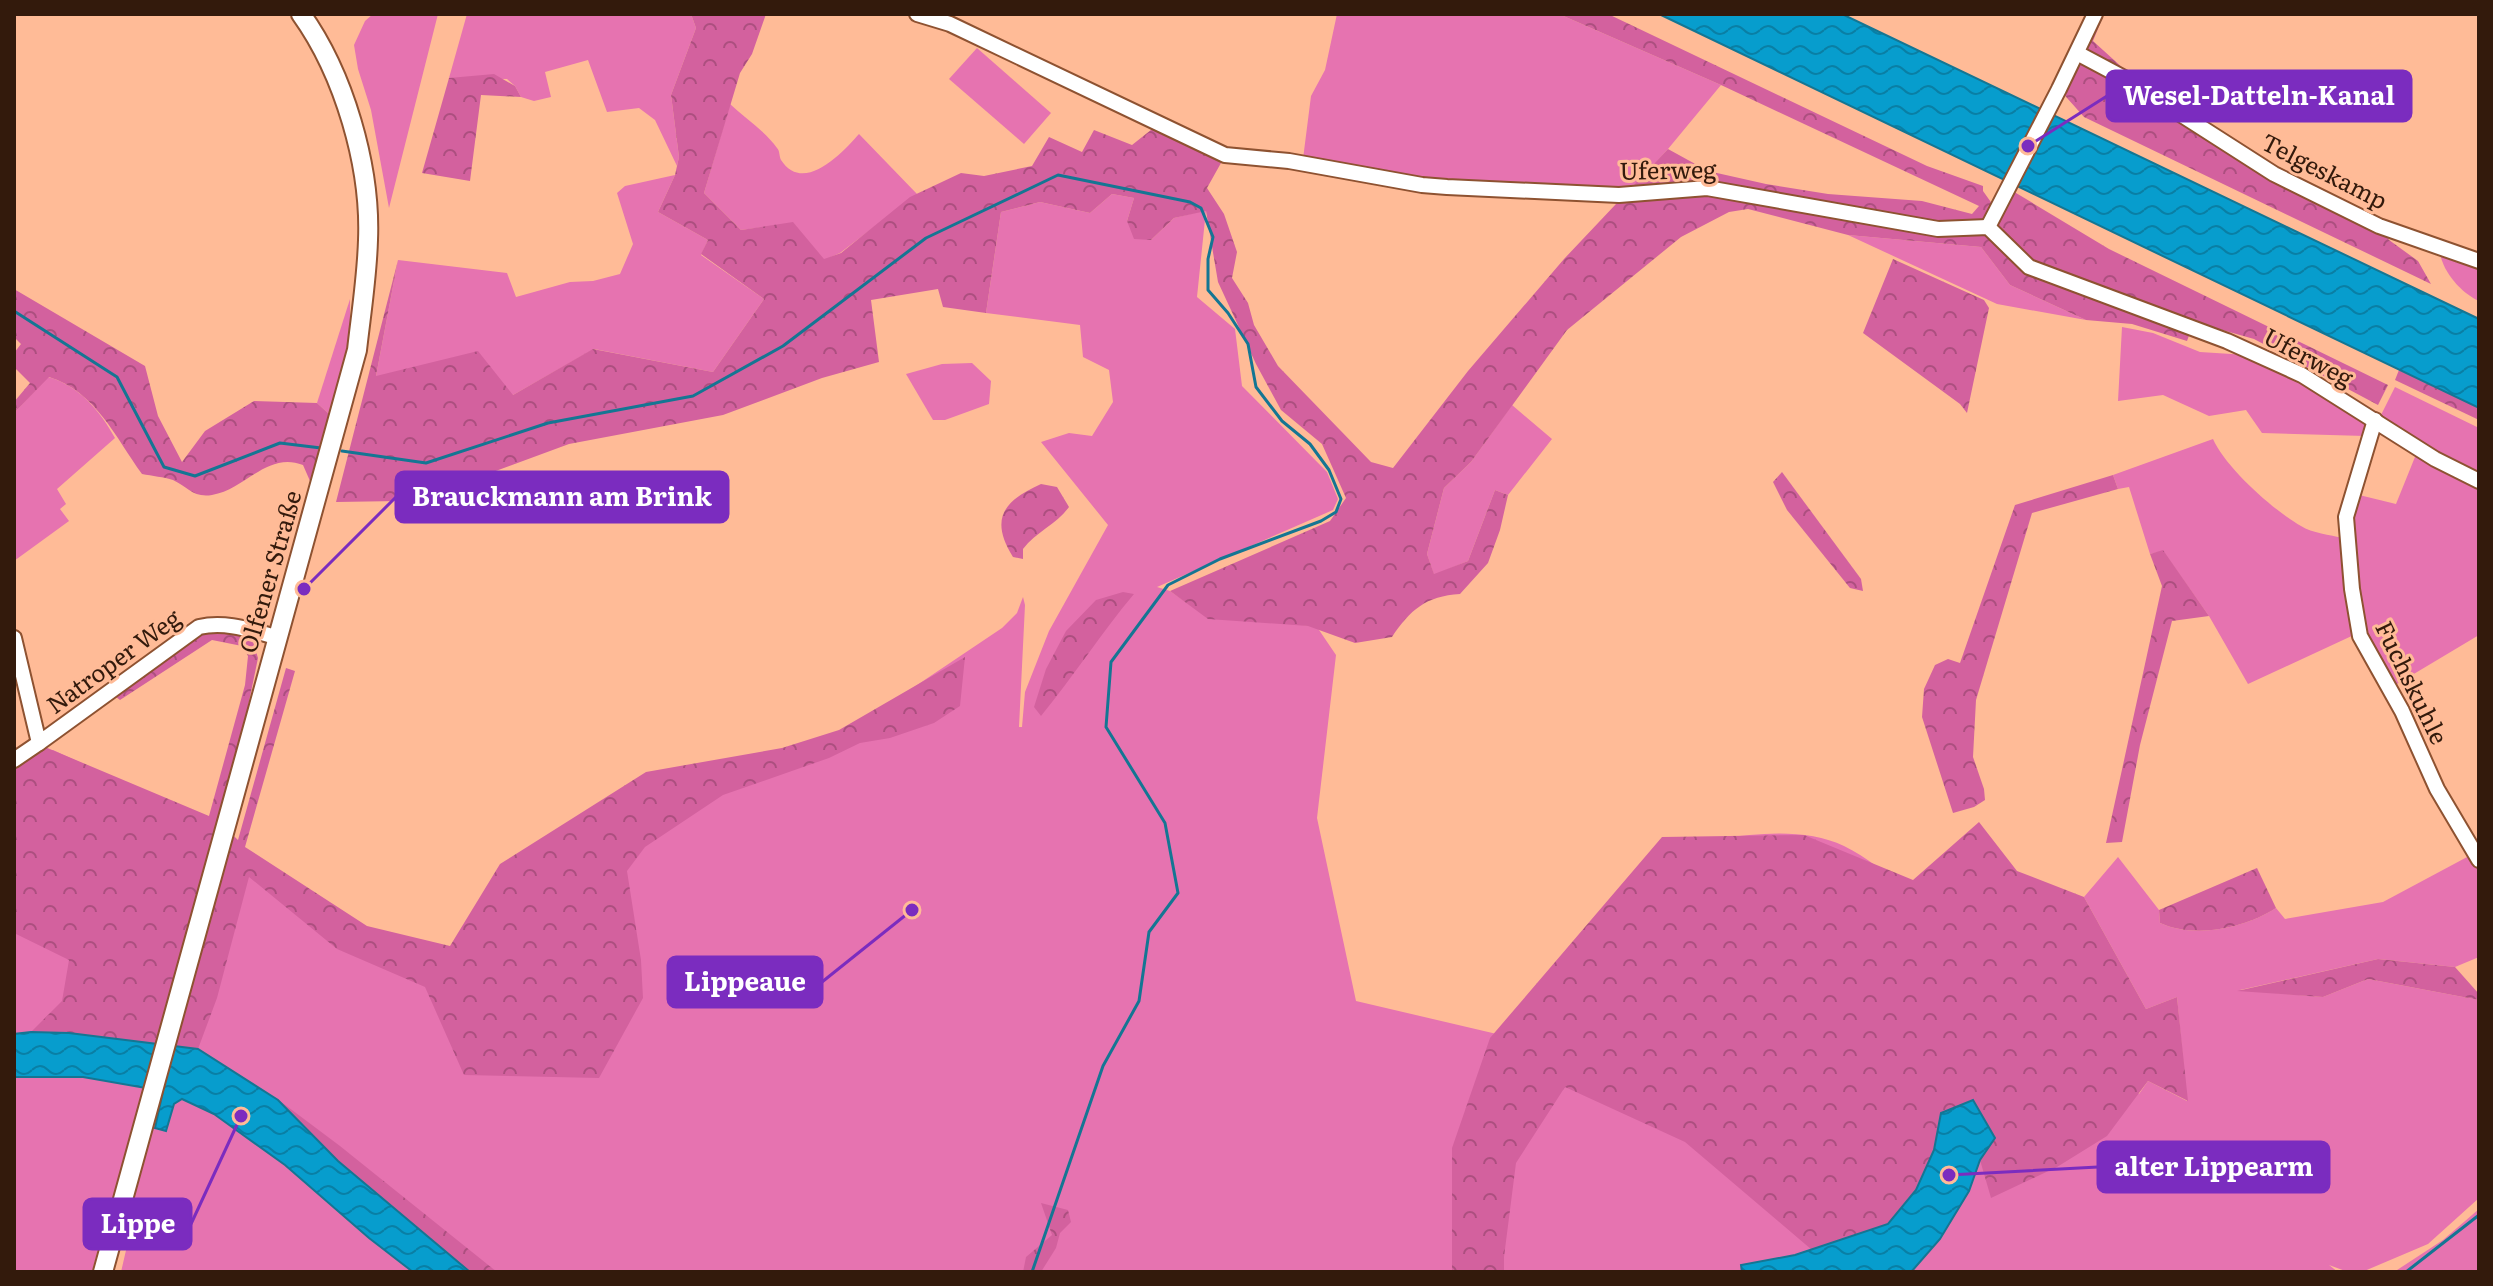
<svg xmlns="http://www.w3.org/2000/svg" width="2493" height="1286" viewBox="0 0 2493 1286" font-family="Literata,serif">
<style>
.green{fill:#e673b0}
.forest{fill:url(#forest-crowns)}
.water{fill:url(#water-waves);stroke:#147693;stroke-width:2}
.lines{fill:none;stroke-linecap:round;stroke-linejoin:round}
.stream{stroke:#147693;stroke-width:3}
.minor-casing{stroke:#8e5231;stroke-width:18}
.major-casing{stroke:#8e5231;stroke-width:22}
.minor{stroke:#fff;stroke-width:14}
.major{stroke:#fff;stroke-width:18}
.labels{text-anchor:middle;stroke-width:6;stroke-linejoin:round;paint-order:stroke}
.street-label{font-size:24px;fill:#331a0c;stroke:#ffbb97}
.leader{fill:none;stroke:#7b2cbf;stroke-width:3}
.callout-dot{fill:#7b2cbf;stroke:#ffbb97;stroke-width:3}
.callout{fill:#7b2cbf;stroke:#7b2cbf;stroke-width:3}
.callout-label{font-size:26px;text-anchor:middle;font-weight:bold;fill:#fff}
</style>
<defs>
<pattern id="forest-crowns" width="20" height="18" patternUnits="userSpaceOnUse" patternTransform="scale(2)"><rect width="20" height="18" fill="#d3619e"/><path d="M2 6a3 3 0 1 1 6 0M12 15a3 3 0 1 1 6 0" fill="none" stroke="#ac4f7f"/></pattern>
<pattern id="water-waves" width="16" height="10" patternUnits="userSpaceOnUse" patternTransform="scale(2)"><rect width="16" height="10" fill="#079dcd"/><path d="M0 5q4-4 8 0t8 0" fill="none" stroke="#097fa5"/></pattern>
</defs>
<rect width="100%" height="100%" fill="#ffbb97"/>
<!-- green -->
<g class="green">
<path d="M373,14H438L389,208L371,110L358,69L354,45L365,21Z"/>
<path d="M467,14H691L696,28L671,95L679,157L677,166L655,120L639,108L607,112L588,60L545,72L551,97L534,101L521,97L515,86L507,79L449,78Z"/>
<path d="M1337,14H1559L1721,85L1668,149L1629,191L1420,182L1303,159L1311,96L1325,70Z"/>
<path d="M977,48L1051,113L1024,144L949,79Z"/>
<path d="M730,104C745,118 766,132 777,148C780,151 779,156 781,160C804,195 843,152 859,134L917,194L840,253L824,260L793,223L741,230L704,193Z"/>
<path d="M675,175L658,212L708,240L701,255L764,299L713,372L594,349L513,395L376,376L398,260L507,273L516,297L570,282L593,281L620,274L633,244L617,193L625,186Z"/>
<path d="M1112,194L1134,198L1127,221L1151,240L1174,218L1206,210L1197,297L1235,329L1242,386L1327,472L1338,499L1333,510L1157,587L1170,591L1197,610L1317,627L1336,655L1317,818L1356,1001L1501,1035L1664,846C1719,840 1793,821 1844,846C1867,857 1886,874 1906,889L2139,1094L2148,1081L2187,1101L2177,997L2146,1009L2084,897L2118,857L2159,910L2160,923C2195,939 2245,928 2276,908L2285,919L2383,902L2469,856L2479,872V957L2455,967L2378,959L2240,990L2323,997L2368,979L2479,1000V1198L2428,1244L2362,1272H2348L2329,1265L2338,1272H121L127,1246L102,1234L92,1272H14V771L44,750H53L210,822L248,873L444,962L787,752L865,720L1002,628L1017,613L1023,597L1025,605L1019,727H1022L1025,692L1049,631L1108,525L1041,442L1069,433L1092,436L1113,402L1109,370L1083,357L1080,325L986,313L1001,212L1040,202L1090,213Z"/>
<path d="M1848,235L1981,247L2010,285L2086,320L1997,304Z"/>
<path d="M2440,253L2479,267V301C2461,293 2443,272 2440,253Z"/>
<path d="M350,299V343L329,414L317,403Z"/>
<path d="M2122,327L2153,333L2200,352L2247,355L2300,377L2369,423L2365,436L2262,433L2246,410L2209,416L2163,395L2118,401Z"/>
<path d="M972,363L991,381L989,404L945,420H933L906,374L942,364Z"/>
<path d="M48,377C80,386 100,411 115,438L57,489L66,504L60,509L69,521L14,561V413Z"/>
<path d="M2395,387L2479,428V476L2434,453L2380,417Z"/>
<path d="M1512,405L1552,439L1508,495L1495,490L1468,561L1434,575L1427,554L1444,488L1471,462Z"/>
<path d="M2213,439C2226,468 2273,510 2301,526C2312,533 2330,535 2343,538L2356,634L2248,684L2209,616L2163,551L2150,554L2129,487L2118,489L2113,475Z"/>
<path d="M2417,452L2479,485V635L2392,687L2363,635L2350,543L2355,494L2396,504Z"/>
<path d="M2479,1209V1272H2394L2443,1240Z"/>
</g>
<!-- forest -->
<g class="forest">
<path d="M691,14H766L752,54L740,73L704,193L741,230L793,222L824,259L841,253L910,197L961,173L984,176L1032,166L1049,137L1082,152L1094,130L1132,145L1156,126L1221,163L1207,188L1224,214L1237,252L1232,278L1248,303L1254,325L1278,366L1371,462L1393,468L1468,371L1564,259L1668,149L1708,171L1766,184L1828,194L1922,201L1972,214L1979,206L1721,85L1559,14H1608L1927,166L1983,186V191L1993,205L1988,234L2011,190L2109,249L2388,385L2378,405L2254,339L2194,322L2187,341L2132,324L2086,320L2010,285L1981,247L1848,235L1748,209L1729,212L1681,237L1567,330L1471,462L1444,488L1427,554L1434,574L1468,561L1495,490L1508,495L1500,530L1488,563L1460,594C1426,596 1410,610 1392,637L1355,643L1308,626L1208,619L1170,591L1330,521L1346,498L1322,444L1281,410L1256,364L1218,282L1206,211L1174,218L1151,240L1134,239L1127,221L1134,198L1112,194L1090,213L1040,202L1001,212L986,313L943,307L938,289L871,300L879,362L822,378L723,415L569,444L433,494L399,501L336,502L398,260L376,376L478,351L513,395L593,349L713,372L764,299L701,254L708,240L658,212L675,175L679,157L671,95L696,28Z"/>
<path d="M2095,14H2104L2093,41L2146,89L2259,156L2274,175L2379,226L2389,240L2418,261L2431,284L2084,117L2059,89Z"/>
<path d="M494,74L515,86L521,97L481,95L470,181L422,173L449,78Z"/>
<path d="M1893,259L1984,300L1989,308L1967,413L1960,404L1863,333Z"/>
<path d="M14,289L145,366L158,416L182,462L205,431L254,401L317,403L329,414L310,481L303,465C267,451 245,490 212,495C193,498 188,487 173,480C164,477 152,476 142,474C116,438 95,391 49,377L14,413V402L30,383L14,367V353L21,344L14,337Z"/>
<path d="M2399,370L2479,408V420L2395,380Z"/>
<path d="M1782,472L1861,579L1863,591L1850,588L1787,510L1773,482Z"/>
<path d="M2113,475L2118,489L2032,513L1976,700L1973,757L1984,789L1985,800L1974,807L1953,813L1922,717L1924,689L1935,665L1948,659L1960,663L2015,505Z"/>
<path d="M1041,484L1057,487L1069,507C1057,524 1036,532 1023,549V559L1013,557C989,518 1004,501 1041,484Z"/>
<path d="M2163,550L2209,616L2172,621L2140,745L2122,842L2106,843L2162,586L2150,554Z"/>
<path d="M1123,592L1134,594C1101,633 1074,676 1041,716L1034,707L1046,669L1066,631L1096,600Z"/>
<path d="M213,630L251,635L258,658L245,721L218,821L238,840L286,668L295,671L245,847L367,926L450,946L500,864L646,772L782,748L839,730L965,657L960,706L934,723L890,738L860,743L829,758L723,795L645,847L627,871L641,960L643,998L599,1078L464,1075L425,987L337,949L249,877L217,998L198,1049L69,1033L31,1032L62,1001L69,960L14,933V769L45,747L209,816L245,685L248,656L242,646L212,640L120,700L112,694L200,632Z"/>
<path d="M1979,822L2017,871L2084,897L2146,1009L2177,997L2188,1101L2148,1081L2107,1136L2057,1167L1991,1198L1980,1160L1995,1138L1972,1100L1941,1113L1934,1150L1916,1190L1889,1225L1812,1250L1685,1142L1565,1087L1516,1163L1504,1257V1272H1452V1148L1490,1038L1662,837L1804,835L1913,880Z"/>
<path d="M2257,868L2276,908C2245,928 2195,939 2160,923L2159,910Z"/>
<path d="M2378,959L2455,967L2479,994V1000L2368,979L2323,997L2237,991Z"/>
<path d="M276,1098L340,1146L497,1272H470L427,1239L338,1161Z"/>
<path d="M1041,1203L1068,1210L1071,1222L1060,1233L1056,1248L1041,1272H1023L1026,1257L1052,1235Z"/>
</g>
<!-- water -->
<g class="water">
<path d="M1659,14H1842L2479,319V408Z"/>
<path d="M31,1032L69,1033L198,1049L278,1100L338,1161L470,1272H413L369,1238L285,1165L214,1114L182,1099L174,1104L166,1131L155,1128L163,1091L83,1077H14V1034Z"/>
<path d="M1973,1100L1995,1138L1980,1160L1969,1191L1940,1239L1912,1271L1742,1272L1741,1265L1795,1255L1888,1224L1916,1190L1934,1150L1941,1113Z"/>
</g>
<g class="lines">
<!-- stream -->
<g class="stream">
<path d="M14,311L117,377L164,467L195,476L280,443L321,448"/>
<path d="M342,451L426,463L548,423L693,396L783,346L926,238L1058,175L1190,202L1201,208L1213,237L1208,259V290L1228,313L1248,344L1256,387L1282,421L1310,444L1329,470L1341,499L1336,512L1321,521L1220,559L1168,585L1111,662L1106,727L1165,823L1178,893L1149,932L1139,1001L1103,1066L1032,1272"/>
<path d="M2406,1272L2479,1215"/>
</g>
<!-- minor casing -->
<g class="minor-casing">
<g id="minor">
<path d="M917,14L950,24L1225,155L1289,161L1422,185L1447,187L1619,195L1707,188L1938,229L1988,227L2029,267L2227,341L2302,375L2435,459L2479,481"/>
<path d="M2077,53L2124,78L2274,174L2379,226L2479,261"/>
<path d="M1988,227L2059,89L2095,14"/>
<path d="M2375,420L2346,517L2352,589L2360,636L2402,711L2437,789L2479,860"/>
<path d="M14,638L39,743L199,627C226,621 250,630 276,637"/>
<path d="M14,760L39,743"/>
</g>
</g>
<!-- major casing -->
<g class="major-casing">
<path id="major" d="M103,1272L357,350C361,314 367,277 368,240C371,166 344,74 301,14"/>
</g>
<!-- minor -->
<use href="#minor" class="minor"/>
<!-- major -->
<use href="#major" class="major"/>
</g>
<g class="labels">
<!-- street labels -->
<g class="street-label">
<text transform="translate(1668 171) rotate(-1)" y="8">Uferweg</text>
<text transform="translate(2324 172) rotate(27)" y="8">Telgeskamp</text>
<text transform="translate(2308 358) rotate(28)" y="8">Uferweg</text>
<text transform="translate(271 572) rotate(-74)" y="8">Olfener Straße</text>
<text transform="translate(114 662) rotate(-36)" y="8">Natroper Weg</text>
<text transform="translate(2411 683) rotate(64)" y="8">Fuchskuhle</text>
</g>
</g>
<!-- callouts -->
<path class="leader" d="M2028 146L2107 96M304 589L396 497M912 910L822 982M1949 1175L2098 1167M241 1116L191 1224"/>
<g class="callout-dot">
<circle cx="2028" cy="146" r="8"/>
<circle cx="304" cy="589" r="8"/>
<circle cx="912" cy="910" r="8"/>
<circle cx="1949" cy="1175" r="8"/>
<circle cx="241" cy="1116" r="8"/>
</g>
<g class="callout">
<rect x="2107" y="71" width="304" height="50" rx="8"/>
<rect x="396" y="472" width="332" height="50" rx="8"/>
<rect x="668" y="957" width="154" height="50" rx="8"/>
<rect x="2098" y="1142" width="231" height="50" rx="8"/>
<rect x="84" y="1199" width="107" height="50" rx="8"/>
</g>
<g class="callout-label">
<text x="2259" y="105">Wesel-Datteln-Kanal</text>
<text x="562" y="506">Brauckmann am Brink</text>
<text x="745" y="991">Lippeaue</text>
<text x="2214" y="1176">alter Lippearm</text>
<text x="138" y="1233">Lippe</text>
</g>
<!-- border -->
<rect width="2493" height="1286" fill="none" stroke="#331a0c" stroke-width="32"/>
</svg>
